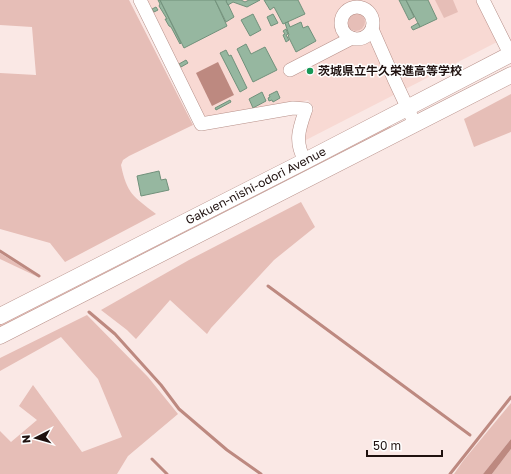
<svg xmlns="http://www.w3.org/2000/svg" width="511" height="474" viewBox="0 0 511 474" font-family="'Golos Text','Noto Sans JP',sans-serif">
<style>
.built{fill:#f8d9d3}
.green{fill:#e6beb7}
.water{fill:#bd8980}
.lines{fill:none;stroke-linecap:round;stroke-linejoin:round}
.stream{stroke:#bd8980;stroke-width:3}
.building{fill:#96b7a0;stroke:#71917b}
.minor-casing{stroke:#b79089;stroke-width:14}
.major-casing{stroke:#b79089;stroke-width:17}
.minor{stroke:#fff;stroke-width:13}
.major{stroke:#fff;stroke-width:16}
.poi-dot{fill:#179857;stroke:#fff;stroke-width:1.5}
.labels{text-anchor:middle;stroke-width:3;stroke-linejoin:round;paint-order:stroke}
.poi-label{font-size:12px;font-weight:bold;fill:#1f110f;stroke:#fff;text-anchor:start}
.street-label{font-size:12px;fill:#1f110f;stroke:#fff}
</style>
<rect width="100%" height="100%" fill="#fae8e5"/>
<!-- built -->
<path class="built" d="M144,0H477L497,42L304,141L306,124L314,108L308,100L296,104L207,119L202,117Z"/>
<!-- green -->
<g class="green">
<path d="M0,0H129L193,125L129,156L123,160L121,165C127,194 133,196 156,214L65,262L50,243L0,229V73L36,75L32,27L0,25Z"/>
<path d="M435,0H453L458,12L444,18Z"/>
<circle cx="356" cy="22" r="9"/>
<path d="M511,94V132L474,147L464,119Z"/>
<path d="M391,125L390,130L0,329V322Z"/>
<path d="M301,202L315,227L274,260L211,328L207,334L170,300L136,339L127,330L101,310L189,260Z"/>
<path d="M0,253L38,277L0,259Z"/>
<path d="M87,315L148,377L178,414L128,456L117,474H0V431L11,442L37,420L19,406L33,385L82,452L122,437L98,379L61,337L0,371V358Z"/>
<path d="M511,403V439L483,474H454L463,461Z"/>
<path d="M511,449V474H492Z"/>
</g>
<!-- water -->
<g class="water">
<path d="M218,62L234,95L212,106L196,73Z"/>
<path d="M511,439V449L492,474H483Z"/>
</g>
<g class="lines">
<!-- stream -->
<g class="stream">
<path d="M0,251L39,276"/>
<path d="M268,286L470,435"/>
<path d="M89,312L115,334L161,385L179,409L227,450L261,474"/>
<path d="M152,459L167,474"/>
<path d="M450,474L511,397"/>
</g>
</g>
<!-- building -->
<g class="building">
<path d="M158,0H160L181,43L180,44L171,27L169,26L165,19H167L159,6L160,4Z"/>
<path d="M160,0H215L227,26L184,48Z"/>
<path d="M215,0H226L234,17L226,22Z"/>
<path d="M227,0H241L245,2L249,0H260L247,7L233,2L228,5L226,1Z"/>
<path d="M264,0H298L305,14L283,24L274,7L270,10Z"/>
<path d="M399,0H406L414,17L409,20Z"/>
<path d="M406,0H428L437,19L420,27Z"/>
<path d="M156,7L158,10L154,12L152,9Z"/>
<path d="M253,14L261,30L250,36L241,20Z"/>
<path d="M273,14L278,23L271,26L267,17Z"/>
<path d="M288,22L290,27L301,22L303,28L308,26L316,41L296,52L288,36L289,35L285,23Z"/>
<path d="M418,23L420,27L413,30L411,27Z"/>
<path d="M286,29L288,34L286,35L289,40L286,42L283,35L285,34L283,31Z"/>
<path d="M246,44L251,54L265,47L277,70L253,82L237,49Z"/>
<path d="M226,50L229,56L231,55L247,88L240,92L220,53Z"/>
<path d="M186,60L188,63L181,67L179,64Z"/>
<path d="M277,91L280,98L273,102L272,100L269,101L268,98L270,97L269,95Z"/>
<path d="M262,92L266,101L253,108L249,99Z"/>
<path d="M230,100L231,102L216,110L215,108Z"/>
<path d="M159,171L161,180L166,179L169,190L141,196L137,176Z"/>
</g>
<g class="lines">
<!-- minor casing -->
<g class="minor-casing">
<g id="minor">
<path d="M140,0L201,124L293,108L306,109C299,129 294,141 305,161"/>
<path d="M483,0L510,54"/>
<circle cx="357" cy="23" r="16"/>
<path d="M372,29L394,79L415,124"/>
<path d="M290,70L352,38"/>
</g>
</g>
<!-- major casing -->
<g class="major-casing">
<g id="major">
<path id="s1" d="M0,316L305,161L511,54"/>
<path d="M0,336L511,75"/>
</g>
</g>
<!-- minor -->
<use href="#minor" class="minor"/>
<!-- major -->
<use href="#major" class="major"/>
</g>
<!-- markers -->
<circle class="poi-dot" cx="310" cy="71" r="4"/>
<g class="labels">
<!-- poi labels -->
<g class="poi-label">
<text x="318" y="75">茨城県立牛久栄進高等学校</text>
</g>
<!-- street labels -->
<g class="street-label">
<text dy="4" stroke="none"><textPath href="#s1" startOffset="287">Gakuen-nishi-odori Avenue</textPath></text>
</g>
</g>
<!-- north arrow -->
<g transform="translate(36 438) rotate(264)" stroke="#ffffff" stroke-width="3" paint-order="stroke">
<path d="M0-3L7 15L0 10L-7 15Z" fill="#1f110f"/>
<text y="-6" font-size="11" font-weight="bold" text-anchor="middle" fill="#1f110f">N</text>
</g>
<!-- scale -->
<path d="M367 450v6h75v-6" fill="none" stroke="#1f110f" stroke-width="2"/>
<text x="373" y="450" font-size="12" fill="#1f110f" stroke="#ffffff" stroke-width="3" paint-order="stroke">50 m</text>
</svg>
